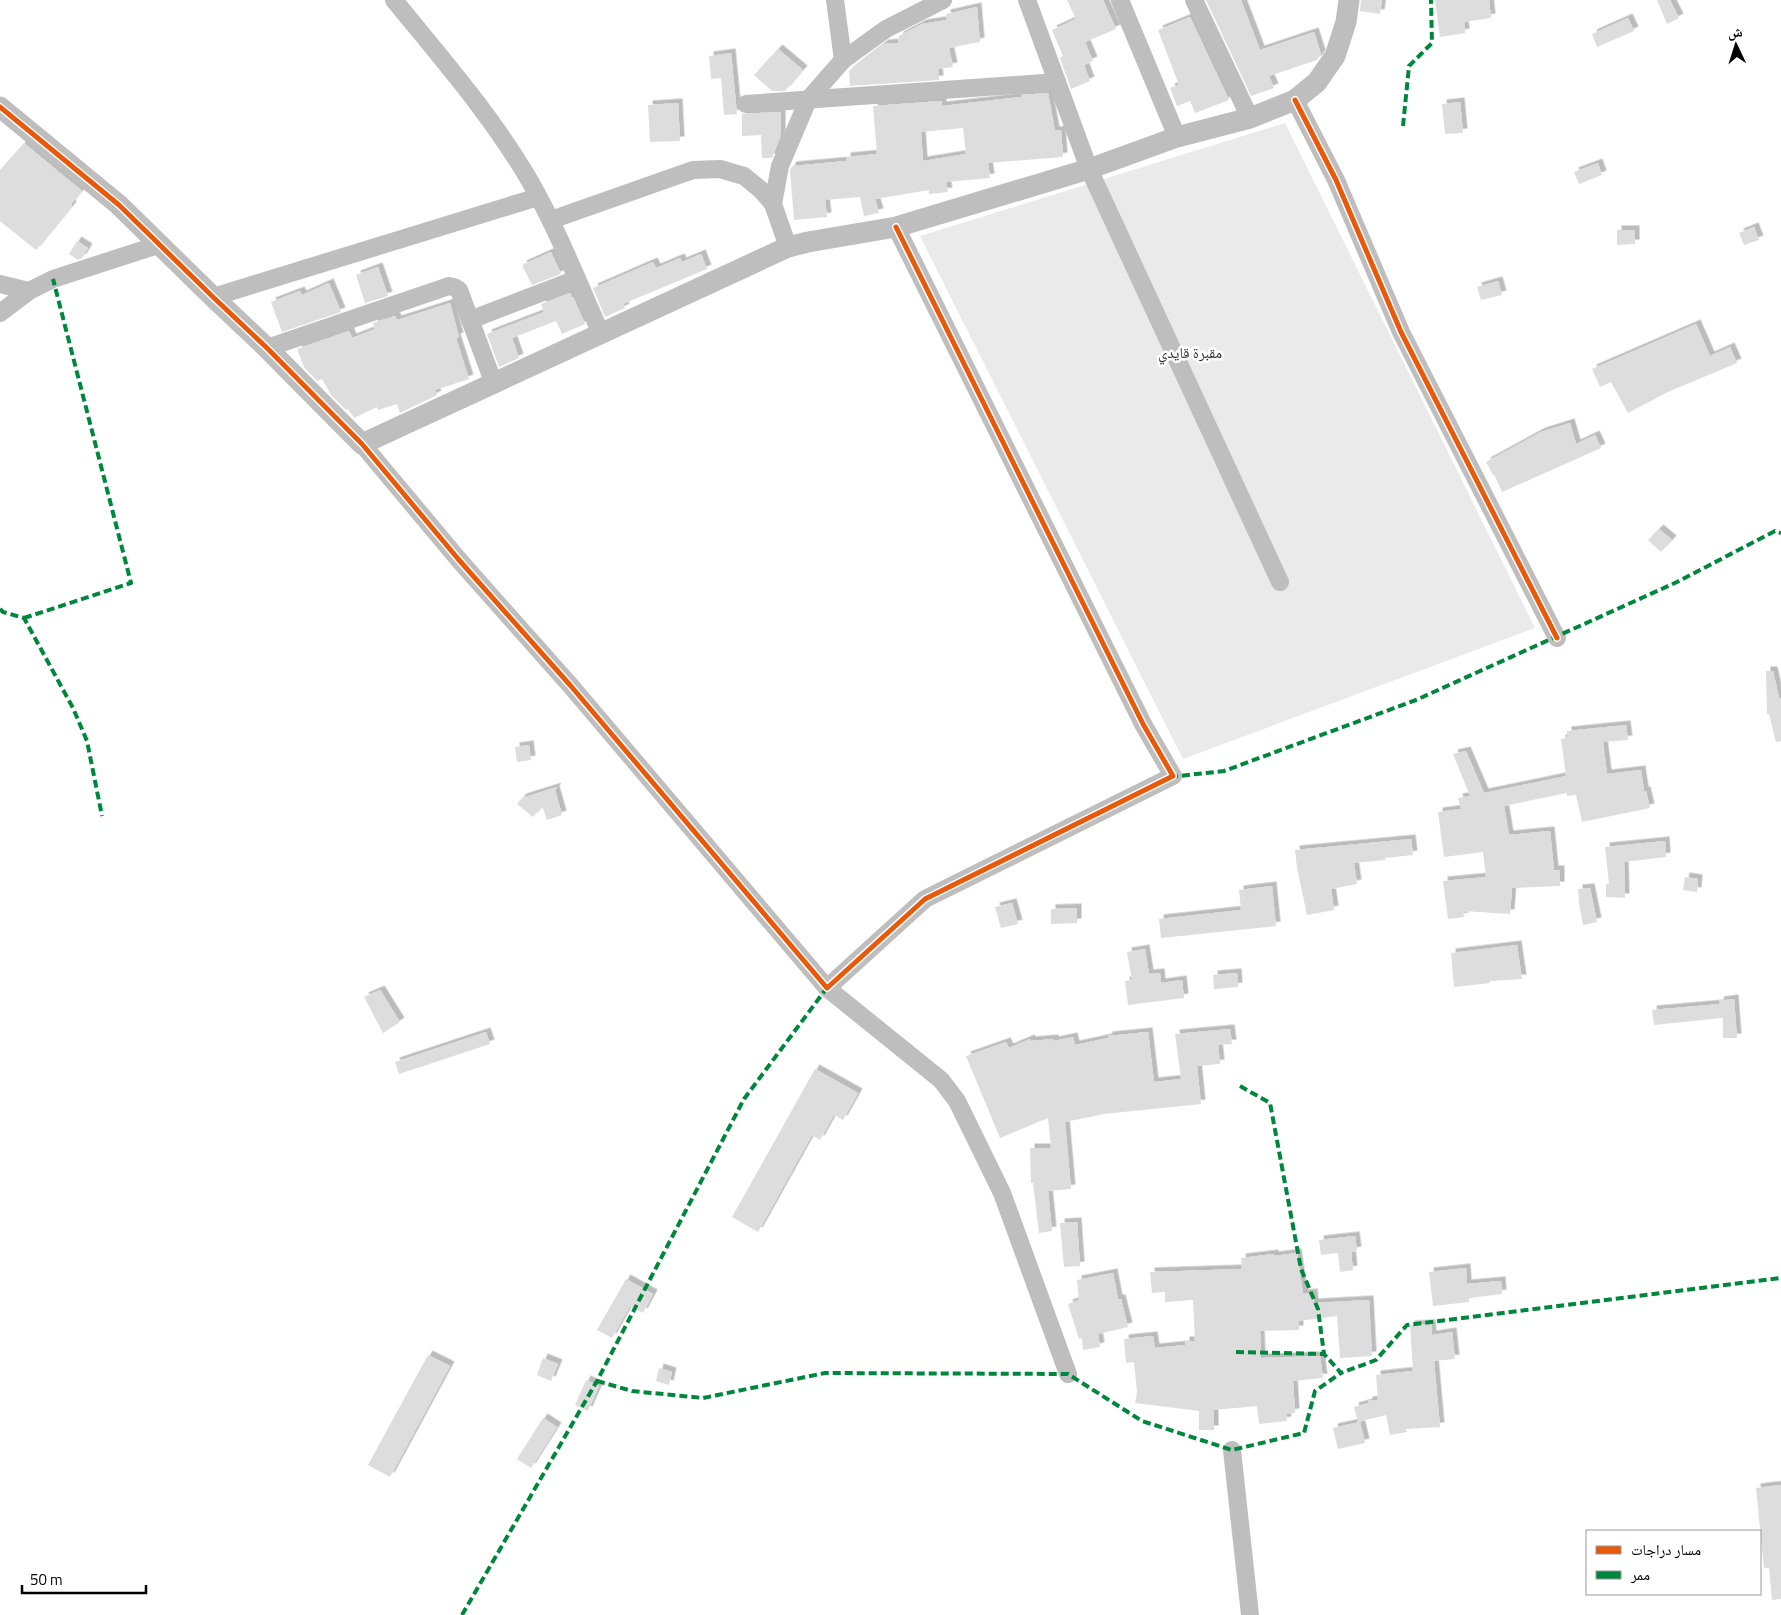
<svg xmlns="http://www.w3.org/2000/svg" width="1781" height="1615" viewBox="0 0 1781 1615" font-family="'Titillium Web','Noto Naskh Arabic',sans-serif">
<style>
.green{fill:#eaeaea}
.building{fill:#ddd;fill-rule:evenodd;filter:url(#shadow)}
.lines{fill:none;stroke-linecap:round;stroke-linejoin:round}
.minor{stroke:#bebebe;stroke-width:18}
.tertiary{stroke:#bebebe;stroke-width:21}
.quiet{stroke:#00873e;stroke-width:4;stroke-dasharray:8 4;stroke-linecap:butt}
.cycleway-casing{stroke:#fff;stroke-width:8}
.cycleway{stroke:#e8590c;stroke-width:5}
.labels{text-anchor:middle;stroke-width:5;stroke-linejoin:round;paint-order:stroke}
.park-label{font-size:15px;fill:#303030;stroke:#fff}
</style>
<defs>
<filter id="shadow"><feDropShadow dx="4.5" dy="-4.5" stdDeviation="0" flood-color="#0004"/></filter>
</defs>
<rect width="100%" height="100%" fill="#fff"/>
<!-- green -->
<path class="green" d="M1285,123L1535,628L1183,759L920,236Z"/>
<!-- building -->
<g class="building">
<path d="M1067,0H1103L1116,29L1085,42L1093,61L1084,65L1090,81L1071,89L1060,58L1063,56L1052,30L1076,19Z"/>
<path d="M1206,0H1241L1260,50L1314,32L1321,54L1317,60L1269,76L1274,88L1251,96Z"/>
<path d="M1361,0H1382L1380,14L1360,11Z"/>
<path d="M1435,0H1489L1491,18L1464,22L1465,33L1440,37Z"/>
<path d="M1657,0H1670L1679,18L1667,24Z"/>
<path d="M977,7L980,42L949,48L953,67L938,69L939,80L850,86L849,71L884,44L898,43L899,36L922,24L947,20L946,14Z"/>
<path d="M1190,17L1229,100L1195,113L1190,101L1177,106L1170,88L1179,85L1158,30Z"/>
<path d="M1628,18L1634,31L1597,47L1592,34Z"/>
<path d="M778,49L803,70L785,91H772L754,75Z"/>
<path d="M731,53L737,114L724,115L721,78L711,79L709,56Z"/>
<path d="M1048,93L1055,131L1061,130L1063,157L988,163L990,178L946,182L948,192L929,194V190L875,199L879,213L864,216L860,197L825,200L827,217L794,220L790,170L792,166L846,161V157L877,154L873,106L942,101V106L1021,97V95ZM963,128L966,154L923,161L921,132Z"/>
<path d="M1460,102L1463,133L1445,134L1442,104Z"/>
<path d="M678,103L680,141L650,142L648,105Z"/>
<path d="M781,112V135L772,158H762L761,135L742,136V114Z"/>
<path d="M24,143L82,191L71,204L72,206L36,250L0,221V170Z"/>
<path d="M1598,163L1602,175L1579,184L1574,172Z"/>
<path d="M1754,227L1759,240L1744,245L1739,233Z"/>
<path d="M1617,230H1635V244L1617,245Z"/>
<path d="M77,241L88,248L82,258L78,260L69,254Z"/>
<path d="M551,252L561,274L532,285L522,265Z"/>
<path d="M701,254L707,269L623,304L625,308L605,317L593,288L653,262L656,268L680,258L682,262Z"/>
<path d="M378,267L388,296L365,303L356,275Z"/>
<path d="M1498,281L1502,295L1481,300L1477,287Z"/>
<path d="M329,283L341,312L282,332L271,302L300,291L302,295Z"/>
<path d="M570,293L572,297H573L585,324L562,334L556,321L512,338L519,358L499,367L487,334L544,312L541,304Z"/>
<path d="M450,303L459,337L456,338L469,379L435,390L437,395L400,413L397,404L378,410L377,407L354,418L348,409L346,410L331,395L322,379L317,381L304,367L297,349L349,331L352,338L375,329L373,323L395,316L397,320Z"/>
<path d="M1696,324L1710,356L1730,347L1737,363L1668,392L1628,413L1611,382L1600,387L1592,369Z"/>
<path d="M1570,423L1576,444L1595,435L1601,448L1502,492L1494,474L1493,475L1486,462L1541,432Z"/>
<path d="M1659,529L1672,540L1661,552L1648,540Z"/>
<path d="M1766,671H1773L1779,698H1781V741L1776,742L1769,714H1767Z"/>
<path d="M1626,725L1628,740L1603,742L1607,774L1641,770L1644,791H1646L1650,808L1582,822L1576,795L1567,796V793L1504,806L1509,835L1550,831L1554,870H1560V886L1512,888L1510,914L1463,911L1464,917L1448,919L1443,881L1486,877L1483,852L1444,857L1438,812L1461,809L1458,798L1470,796L1453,754L1466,751L1484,793L1566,776L1561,739L1567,738V731Z"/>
<path d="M529,745L531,760L517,762L515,747Z"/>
<path d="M557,787L555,790L562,815L547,820L542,806L533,817L517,804L522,798Z"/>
<path d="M1411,839L1413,855L1385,858V860L1354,863L1357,884L1331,889L1334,910L1307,915L1297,868L1295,850Z"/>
<path d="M1665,841L1666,857L1624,862L1625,898L1606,897V884H1609L1605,847Z"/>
<path d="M1685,877L1698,879L1697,892L1683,890Z"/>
<path d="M1272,886L1276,926L1161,938L1159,919L1241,910L1239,890Z"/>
<path d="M1590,888L1597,922L1583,925L1579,903L1578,889Z"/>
<path d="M1012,903L1018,924L1001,928L995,907Z"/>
<path d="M1077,908V923L1051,924V909Z"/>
<path d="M1517,945L1522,979L1490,981V983L1454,987L1451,953Z"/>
<path d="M1145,949L1149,974L1160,973L1161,983L1182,980L1184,998L1128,1005L1125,981L1132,980L1127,952Z"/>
<path d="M1237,973L1238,987L1214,989L1213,975Z"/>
<path d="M380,990L400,1022L383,1033L364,997Z"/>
<path d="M1734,999L1737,1038H1723V1018L1654,1025L1652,1010L1720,1004L1719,1001Z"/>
<path d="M1230,1029L1232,1044L1218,1045L1220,1064L1197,1066L1201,1104L1104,1114L1065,1122L1071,1189L1048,1191L1052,1231L1039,1233L1033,1183H1031L1030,1148H1051L1048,1118L1000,1138L966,1056L1006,1042L1009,1048L1030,1039L1031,1041L1054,1039V1041L1073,1037L1075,1045L1108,1038V1036L1148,1032L1154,1082L1181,1079L1175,1034Z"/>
<path d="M486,1032L490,1044L399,1074L395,1062Z"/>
<path d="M815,1069L858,1093L843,1120L834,1115L820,1140L812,1135L758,1232L732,1217Z"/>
<path d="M1077,1222L1080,1266L1064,1267L1060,1223Z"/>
<path d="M1355,1236L1357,1251L1351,1252L1353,1270L1340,1272L1338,1253L1321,1255L1319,1240Z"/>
<path d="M1297,1253L1303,1294L1313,1293L1314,1303L1369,1300L1372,1356L1340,1358L1337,1316L1299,1321V1330L1260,1331L1261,1358L1320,1356L1323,1378L1293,1381L1295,1413L1286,1414L1287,1421L1259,1424L1257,1406L1214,1410V1430H1199V1411L1135,1403L1137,1392L1134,1362L1126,1363L1124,1339L1153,1336L1155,1348L1185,1345V1341H1195L1193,1300L1165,1302V1292L1152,1293L1150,1272L1242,1269L1241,1258L1274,1254V1256Z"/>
<path d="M1466,1268L1467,1284L1501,1281L1502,1294L1469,1298V1302L1433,1306L1429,1272Z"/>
<path d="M1113,1273L1118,1299H1121L1128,1327L1098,1334L1100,1347L1083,1350L1082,1338L1079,1339L1068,1304L1079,1300L1077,1280Z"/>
<path d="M626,1279L653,1294L643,1313L630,1306L612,1338L597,1330Z"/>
<path d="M1431,1324L1432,1335L1452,1332L1455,1359L1434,1361L1440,1427L1406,1429L1407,1432L1390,1435L1386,1415L1358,1422L1354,1407L1368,1403V1401L1378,1400L1376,1375L1413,1371L1410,1325Z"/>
<path d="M428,1355L450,1366L390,1477L368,1465Z"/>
<path d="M543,1358L558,1364L551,1381L537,1375Z"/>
<path d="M659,1368L672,1372L669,1385L656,1381Z"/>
<path d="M586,1380L599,1386L588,1411L575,1405Z"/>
<path d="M543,1418L557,1427L531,1468L517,1459Z"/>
<path d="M1360,1422L1365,1443L1338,1449L1333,1428Z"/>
<path d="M1781,1485V1599L1772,1600L1769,1568H1764L1756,1488Z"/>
</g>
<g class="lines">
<!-- minor -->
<g class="minor">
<path d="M394,0C442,59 493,117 531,183C558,231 579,284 601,334"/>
<path d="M835,0L843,60"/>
<path d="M1027,0L1089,169L1280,582"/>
<path d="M1120,0L1177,137"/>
<path d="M1194,0L1250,118"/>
<path d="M1295,100L1336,180L1401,332L1557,638"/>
<path d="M746,104L1057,82"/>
<path d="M551,220L693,170L720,169L744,176L761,190L773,204"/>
<path d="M788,247L773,204L780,166L808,100L843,60L886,29L943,0"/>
<path d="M0,284L29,291"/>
<path d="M213,297L538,197"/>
<path d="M0,313L29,291L53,279L161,244"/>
<path d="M470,320L577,279"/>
<path d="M267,348L449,286L454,287L459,290L494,384"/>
<path d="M362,444L459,560L570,685L827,988L925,899L1173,776L1143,724L896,227"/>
<path d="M827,988L941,1080L957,1101L1002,1193L1068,1374"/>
<path d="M1232,1450L1250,1615"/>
</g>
<!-- tertiary -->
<path class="tertiary" d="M0,107L119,205L213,297L267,348L362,444L788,247L808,242L896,227L1089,169L1177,137L1250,118L1295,100L1317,82L1335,56L1346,22L1349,0"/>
<!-- quiet -->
<g class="quiet">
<path d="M1403,126L1409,66L1432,43L1431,0"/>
<path d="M0,609L3,612L24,618L73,708L87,741L102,816"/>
<path d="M24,618L131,583L53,279"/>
<path d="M1170,777L1224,771L1416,700L1677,582L1775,531L1781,533"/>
<path d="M1240,1086L1270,1103L1301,1269L1318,1309L1324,1354"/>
<path d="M1236,1352L1324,1354L1341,1373L1376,1360L1407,1325L1781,1278"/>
<path d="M597,1381L632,1391L703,1398L825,1373L1068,1374L1142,1421L1232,1450L1304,1433L1315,1391L1341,1373"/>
<path d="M462,1615L597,1381L744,1099L829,985"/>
</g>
<!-- cycleway casing -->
<g class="cycleway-casing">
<g id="cycleway">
<path d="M1295,100L1336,180L1401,332L1557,638"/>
<path d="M0,107L119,205L213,297L267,348L362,444L459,560L570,685L827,988L925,899L1173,776L1143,724L896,227"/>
</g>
</g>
<!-- cycleway -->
<use href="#cycleway" class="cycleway"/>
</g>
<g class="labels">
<!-- park labels -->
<g class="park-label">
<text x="1190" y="358">مقبرة قايدي</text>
</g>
</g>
<!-- legend -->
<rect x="1586" y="1530" width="175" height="65" fill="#ffffff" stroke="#999999"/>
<rect x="1596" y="1546" width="25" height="8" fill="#e8590c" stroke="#999999"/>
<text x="1631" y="1555" font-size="15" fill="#000000">مسار دراجات</text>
<rect x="1596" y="1571" width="25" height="8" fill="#00873e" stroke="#999999"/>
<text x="1631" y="1580" font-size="15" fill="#000000">ممر</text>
<!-- north arrow -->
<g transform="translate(1736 45) rotate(356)" stroke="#ffffff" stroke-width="4" paint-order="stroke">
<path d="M0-4L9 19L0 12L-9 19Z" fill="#000000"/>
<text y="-8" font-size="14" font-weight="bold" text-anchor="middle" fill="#000000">ش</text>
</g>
<!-- scale -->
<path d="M22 1585v8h124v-8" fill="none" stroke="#000000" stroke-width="2.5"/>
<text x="30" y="1585" font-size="15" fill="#000000" stroke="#ffffff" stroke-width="4" paint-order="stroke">50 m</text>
</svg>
